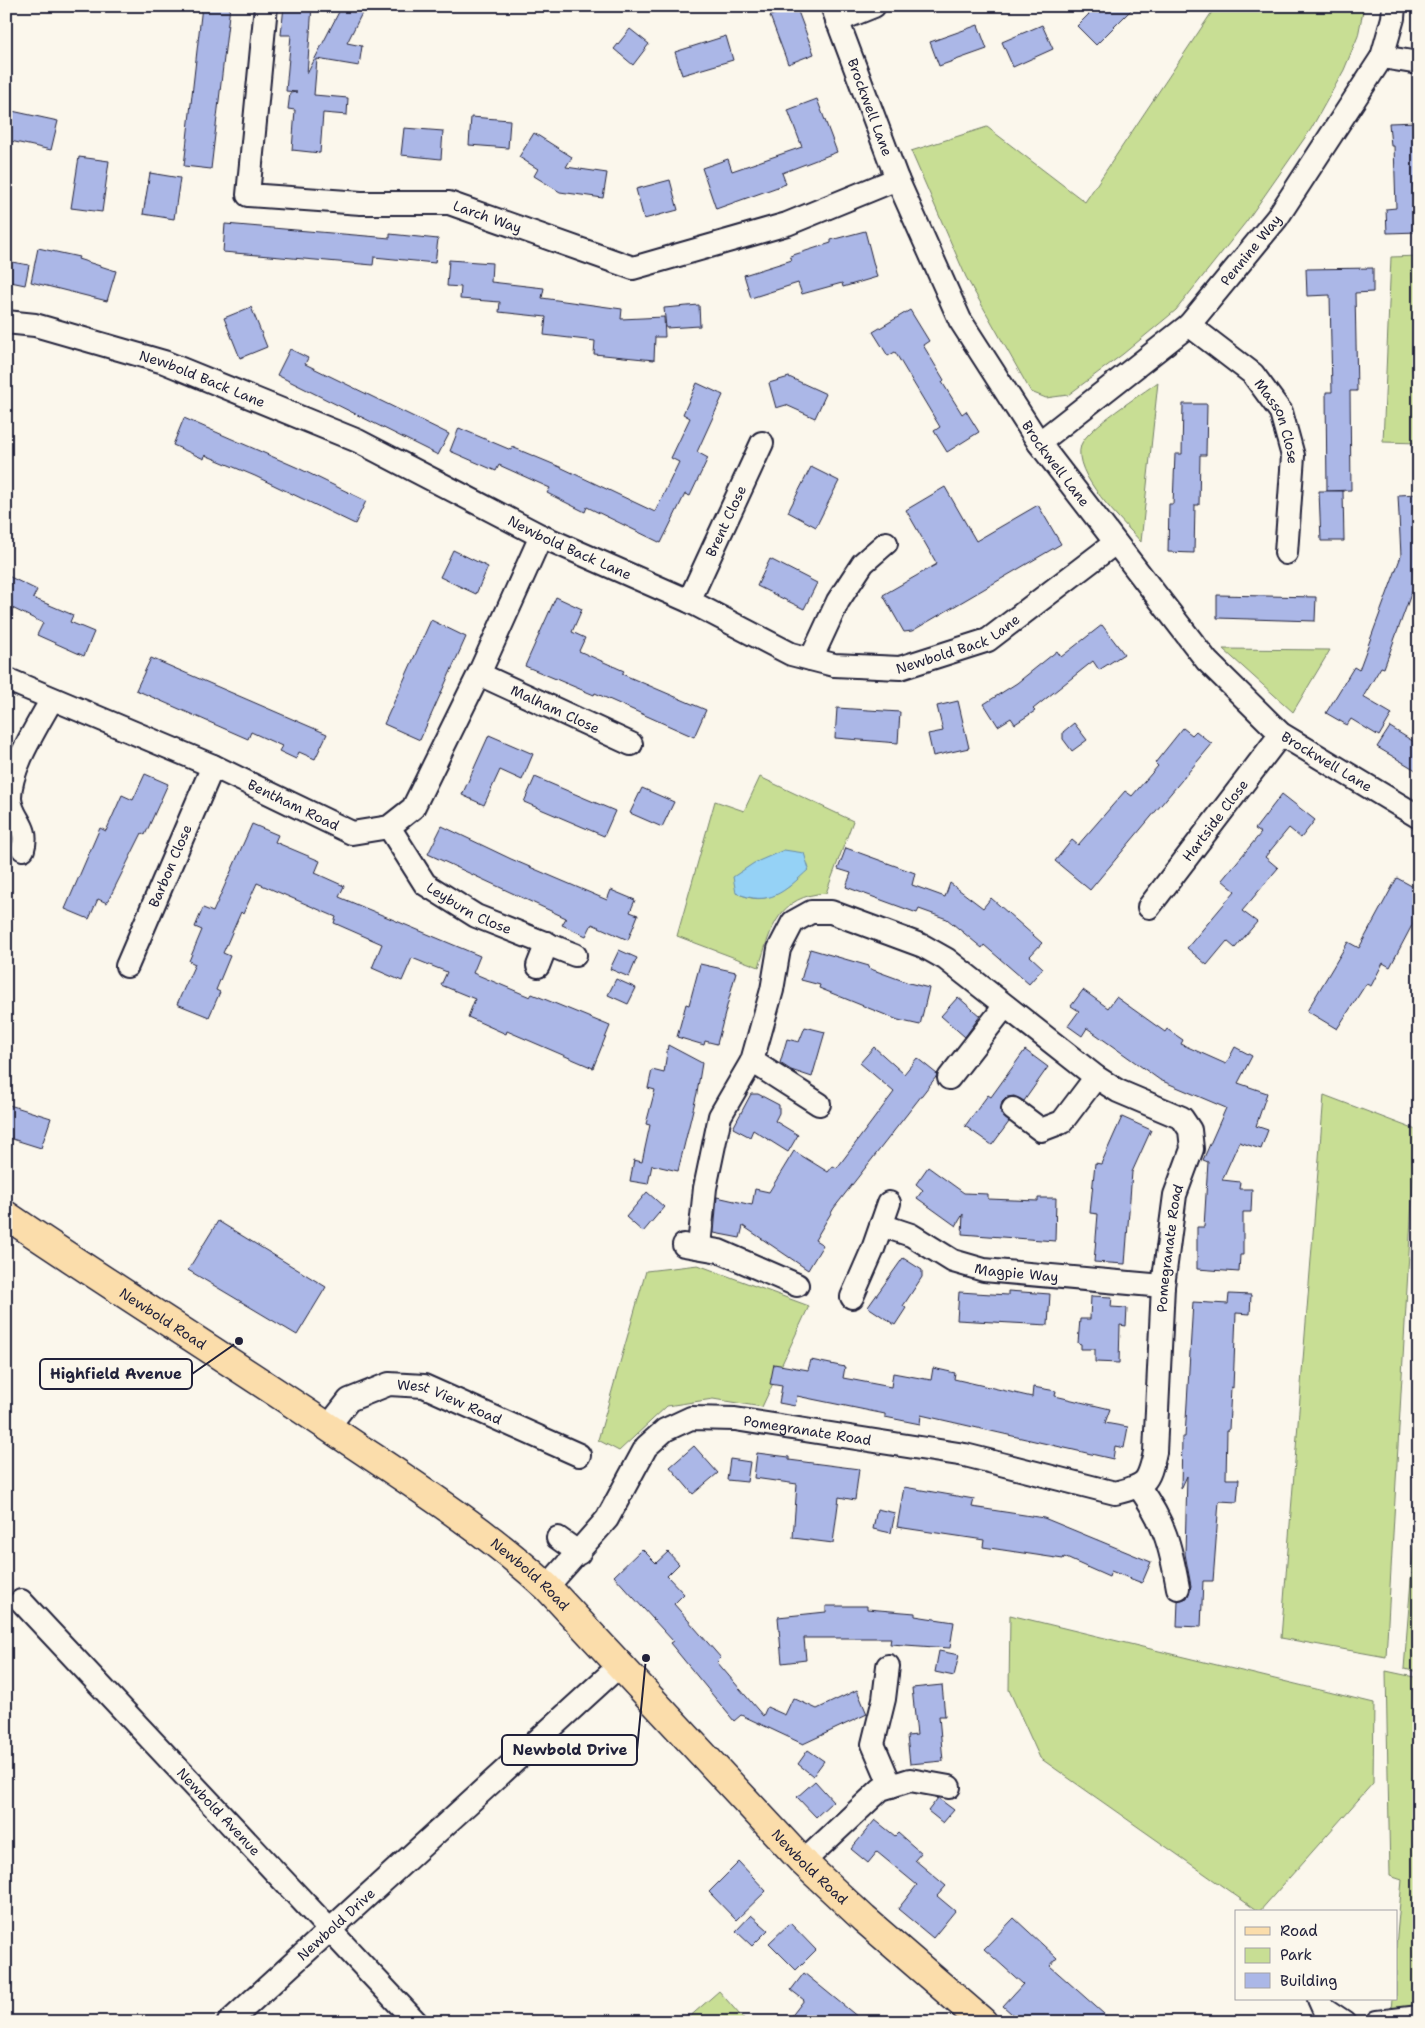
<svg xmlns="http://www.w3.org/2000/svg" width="1425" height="2028" viewBox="0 0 1425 2028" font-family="'Shantell Sans',sans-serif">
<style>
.green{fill:#c8de94;stroke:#758068;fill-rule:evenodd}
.water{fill:#95d2f6;stroke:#678cab}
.building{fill:#abb7e7;stroke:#22223b}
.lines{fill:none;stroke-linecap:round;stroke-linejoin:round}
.minor-casing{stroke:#22223b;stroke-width:26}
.major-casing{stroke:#22223b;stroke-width:31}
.minor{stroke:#fbf7ec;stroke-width:22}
.major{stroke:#fbddab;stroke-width:28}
.labels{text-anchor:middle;stroke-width:4;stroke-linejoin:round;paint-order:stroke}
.street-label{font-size:14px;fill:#22223b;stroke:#fbf7ec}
.leader{fill:none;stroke:#22223b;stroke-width:2}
.callout-dot{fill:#22223b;stroke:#fbf7ec;stroke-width:2}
.callout{fill:#fbf7ec;stroke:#22223b;stroke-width:2}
.callout-label{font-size:15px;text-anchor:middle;font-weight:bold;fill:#22223b}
</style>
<rect width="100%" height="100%" fill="#fbf7ec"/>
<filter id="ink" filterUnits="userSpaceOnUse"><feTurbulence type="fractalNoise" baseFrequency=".02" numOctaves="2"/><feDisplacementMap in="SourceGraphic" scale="10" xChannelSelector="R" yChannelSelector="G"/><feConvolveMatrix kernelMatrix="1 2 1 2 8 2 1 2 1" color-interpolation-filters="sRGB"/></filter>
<g filter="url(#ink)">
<!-- green -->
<g class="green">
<path d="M1216,6H1364L1358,36L1344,70L1311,129L1246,222L1176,310L1123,354L1068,395L1046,398L1031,392L966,277L911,151L987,127L1085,202Z"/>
<path d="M1419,256V443L1383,442L1391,257Z"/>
<path d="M1158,382L1141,542C1123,521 1071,474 1081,445C1087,428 1142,394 1158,382Z"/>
<path d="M1223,649L1330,650L1293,712Z"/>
<path d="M760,777L853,821L826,893C779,896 771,927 759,967L677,936L715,801L744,811ZM790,886C768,899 760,903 736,893Z"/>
<path d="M1324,1095L1416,1130L1386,1657L1281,1638Z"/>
<path d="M698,1265L809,1306L762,1407L713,1399L667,1406L619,1451L598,1440L646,1271Z"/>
<path d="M1419,1478V1672L1404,1669Z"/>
<path d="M1010,1615L1374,1703L1373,1783L1259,1912L1040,1758L1009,1690Z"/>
<path d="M1386,1671L1419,1678V2016L1390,2020L1392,1999H1396V1946L1402,1880L1390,1876Z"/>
<path d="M719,1991L746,2022H689L687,2019Z"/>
</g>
<!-- water -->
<path class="water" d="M784,850L804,853L809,869C784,892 770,907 736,893L733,877L754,863Z"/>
<!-- building -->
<g class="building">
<path d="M202,6H230L211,169L184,166Z"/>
<path d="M284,6H312L307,74L342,6H349L362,13L347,43L362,46L359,66L317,59L314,95L348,98L347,115L323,113L320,153L292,150L295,110L288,109L290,93L297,92L286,91L291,35H281Z"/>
<path d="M796,6L814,54L788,64L770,16Z"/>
<path d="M1097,6H1135L1096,45L1077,26Z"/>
<path d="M978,25L987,49L939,66L930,42Z"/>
<path d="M1042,25L1053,49L1013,67L1002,42Z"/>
<path d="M630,29L649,44L633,65L614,49Z"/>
<path d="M726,36L733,60L682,75L675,52Z"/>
<path d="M817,99L837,152L782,173L786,184L716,209L702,168L728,159L732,171L802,147L788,110Z"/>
<path d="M12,111L58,121L51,150L6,140Z"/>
<path d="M471,117L510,120L508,148L469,145Z"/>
<path d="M1417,122L1419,232L1387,233L1386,209L1396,208L1394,146H1391L1389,123Z"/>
<path d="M404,128L443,131L441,159L401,155Z"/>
<path d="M534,133L572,157L566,167L607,173L603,198L560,192L534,176L538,169L519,157Z"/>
<path d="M79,157L109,161L102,212L71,208Z"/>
<path d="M150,173L180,178L174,219L143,214Z"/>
<path d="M670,180L678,210L644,219L636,189Z"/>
<path d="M225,224L390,238V234L438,239L435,263L374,257L373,265L223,252Z"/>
<path d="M865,231L877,277L843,287L842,283L802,294L798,283L751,298L744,275L792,260L790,256L831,243V240Z"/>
<path d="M38,248L79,257L78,259L116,271L107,301L31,282Z"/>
<path d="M449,260L492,263L491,282L544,288L542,298L622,309L621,319L664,317L665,337H655L654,360L594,354L595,341L544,335L546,317L499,312L500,302L460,299L461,287L447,286Z"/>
<path d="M6,261L29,265L25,285L6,281Z"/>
<path d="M1373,268V292L1355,293L1357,391H1350L1351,490L1327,491L1326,392H1332L1330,295L1307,296L1306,269Z"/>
<path d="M699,305L700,326L666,328L664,308Z"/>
<path d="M251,307L267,347L240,358L224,318Z"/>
<path d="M910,310L929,341L923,345L944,380L942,382L962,414L966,411L979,432L947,452L934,431L940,427L895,352L888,356L873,332Z"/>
<path d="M290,349L308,358L305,364L449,434L438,455L277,375Z"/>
<path d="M789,377L826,394L815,418L786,405L776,408L769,383Z"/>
<path d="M697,383L723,395L697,452L708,458L690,496L685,494L661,543L587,507L585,512L547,493L550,488L499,465L496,471L450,451L459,428L511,450L512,447L560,467L655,512L679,462L671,458L690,418L683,414Z"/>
<path d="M1183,404H1207L1206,455H1200L1199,505H1195L1194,553L1168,552L1169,504H1173L1175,454H1182Z"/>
<path d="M184,418L296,467L366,501L355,524L255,476L205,455L204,459L173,445Z"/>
<path d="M811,467L839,481L816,527L788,512Z"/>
<path d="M945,487L976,541L1038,505L1061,544L912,631L904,632L883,595L937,564L906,510Z"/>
<path d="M1319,491H1343L1344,541H1321Z"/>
<path d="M1419,494V572L1384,668L1381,667L1363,697L1392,714L1379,736L1351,719L1347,725L1326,713L1354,667L1359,670L1401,556L1398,495Z"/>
<path d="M453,550L488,567L476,594L440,577Z"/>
<path d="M770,559L817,583L804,609L757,586Z"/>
<path d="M6,575L37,590L33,598L73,615L70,622L94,632L84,656L37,635L43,623L6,605Z"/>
<path d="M1217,595L1316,597L1315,621L1217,618Z"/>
<path d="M556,597L582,609L572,632L585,638L579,651L624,671L622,674L706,710L694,737L595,693L594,695L525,666Z"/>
<path d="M431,620L466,637L420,740L384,724Z"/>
<path d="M1102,625L1124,654L1099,670L1093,661L1033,709L1035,711L1015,724L1011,718L998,726L984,704L1017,683L1057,651L1061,657Z"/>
<path d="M151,658L327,734L315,759L299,752L296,759L279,751L282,746L251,732L248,739L136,690Z"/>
<path d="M958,701L969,748L933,756L928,734L943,731L937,706Z"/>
<path d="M837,708L900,712L898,743L835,738Z"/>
<path d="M1074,723L1087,740L1072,751L1063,739V732Z"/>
<path d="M1390,727L1419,745V772L1377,747Z"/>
<path d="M1183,728L1192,735L1196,731L1212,744L1090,890L1055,861L1072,840L1078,845L1125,791L1132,796L1158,766L1155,763Z"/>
<path d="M489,735L533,754L522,780L500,770L484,805L462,795Z"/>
<path d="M145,774L168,784L145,835L142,833L107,903L98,899L89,919L65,909L100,828L106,831L122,795L133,800Z"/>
<path d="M535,777L615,811L604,836L524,802Z"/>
<path d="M642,788L674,802L662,827L630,813Z"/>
<path d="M1282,794L1315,820L1301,838L1289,828L1265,857L1278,868L1242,911L1257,922L1235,948L1227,941L1207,965L1187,948L1235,891L1222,880L1261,833L1255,829Z"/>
<path d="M252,824L278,835L275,842L320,861L315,873L344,886L339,897L480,956L473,973L530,997L532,994L610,1026L593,1068L507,1031L506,1034L468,1017L475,999L441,985L447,972L412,958L402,981L372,968L382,944L334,923L336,917L257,883L243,914L241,912L223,953L230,956L216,990L220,992L209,1017L177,1004L195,964L189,961L202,930L195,927L203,908L213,912Z"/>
<path d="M442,826L511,859L607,900L611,890L635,900L630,912L638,915L628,940L592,924L586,936L562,925L566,918L428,854Z"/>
<path d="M846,848L915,873L912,885L945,897L950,883L983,908L991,898L1042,943L1030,956L1043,968L1029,984L984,945L982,948L947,919L919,909L917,913L846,887L851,873L838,869Z"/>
<path d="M1397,878L1419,890V912L1390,967L1383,963L1371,986L1366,984L1337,1029L1307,1011L1348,942L1359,948Z"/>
<path d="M810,949L869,966L868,968L909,983L929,988L920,1025L898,1020L819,988L820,985L801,980Z"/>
<path d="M619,950L637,958L629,977L610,969Z"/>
<path d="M700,964L736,972L717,1044L705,1041L704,1045L677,1037L686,1004L689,1005Z"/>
<path d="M616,979L636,988L628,1004L608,995Z"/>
<path d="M1083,990L1108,1008L1116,997L1165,1032L1167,1029L1183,1040L1181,1044L1226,1064L1235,1047L1252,1056L1238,1083L1267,1093L1256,1126L1268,1130L1261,1149L1239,1142L1222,1180L1240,1182L1239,1189H1252L1251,1212H1243V1255H1240L1239,1272L1197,1269V1227H1204L1208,1162L1203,1160L1226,1108L1160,1080L1087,1028L1082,1036L1068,1026L1079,1011L1071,1006Z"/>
<path d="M958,997L980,1016L965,1037L941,1016Z"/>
<path d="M805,1027L825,1032L812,1077L791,1070L780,1063L787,1039L799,1042Z"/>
<path d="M668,1045L702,1063L697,1093L678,1171L652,1165L648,1184L630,1181L634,1160L642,1162L650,1125L646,1124L655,1090L648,1088L652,1070L664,1073Z"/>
<path d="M874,1047L904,1074L917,1058L937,1074L936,1077L834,1208L815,1240L823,1245L808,1270L743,1226L740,1238L714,1233L717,1197L752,1205L755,1189L769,1192L794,1151L828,1172L833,1166L837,1168L894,1092L860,1063Z"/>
<path d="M1025,1050L1048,1067L1024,1101L1014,1096L1007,1097L1002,1102L1001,1114L1009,1122L992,1145L965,1126L988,1095L991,1097Z"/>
<path d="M751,1094H758L779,1105V1113L775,1121L798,1135L788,1152L753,1130L750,1137L733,1128Z"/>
<path d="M6,1104L51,1118L41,1148L6,1137Z"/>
<path d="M1122,1117L1151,1130L1132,1172L1125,1264L1094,1262L1098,1214L1090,1213L1095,1163L1101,1164Z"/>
<path d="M928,1167L964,1193L988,1194V1199L1038,1201V1198H1056L1055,1241L962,1234L963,1214L956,1226L917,1198L923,1190L916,1184Z"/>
<path d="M647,1192L664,1207L643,1232L626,1217Z"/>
<path d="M218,1221L326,1287L297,1335L188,1270Z"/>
<path d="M903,1258L922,1270V1277L903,1306L906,1308L895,1325L868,1307Z"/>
<path d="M1008,1291L1050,1294L1048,1325L957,1320L959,1292L1008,1295Z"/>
<path d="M1229,1294L1251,1295L1250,1314L1236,1313L1233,1388L1231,1387L1229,1430H1227L1226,1479H1239L1237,1502L1219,1501L1213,1581H1203L1201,1627L1177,1626L1178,1601L1187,1598L1191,1586L1185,1554L1187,1476L1181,1489L1182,1437H1185L1193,1302L1228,1304Z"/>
<path d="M1091,1296L1112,1297L1111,1307L1127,1308L1126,1326L1120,1325L1119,1363L1095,1362V1349H1081V1344L1078,1343L1080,1319H1090Z"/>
<path d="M811,1360L845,1367L843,1378L891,1387L893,1373L931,1380L933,1368L955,1373L954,1379L1032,1397L1033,1387L1056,1391L1055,1396L1110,1409L1105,1423L1128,1427L1124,1448L1115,1446L1113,1459L921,1415L920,1424L885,1417V1414L797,1396L795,1406L779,1403L782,1386L770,1384L774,1364L808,1370Z"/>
<path d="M694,1446L718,1473L693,1494L670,1467Z"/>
<path d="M757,1453L789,1457V1460L859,1469L855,1500L839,1497L833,1543L793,1538L797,1484L754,1478Z"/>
<path d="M730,1459L750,1462L747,1482L727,1480Z"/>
<path d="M904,1487L974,1499L972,1507L1044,1518L1151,1562L1142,1583L1111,1571L1109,1577L1064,1557L1063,1559L983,1547L984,1540L897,1527Z"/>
<path d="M877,1509L895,1513L891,1533L873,1529Z"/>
<path d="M642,1549L656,1563L668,1552L679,1564L667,1576L684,1594L674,1604L721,1658L717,1662L763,1716L767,1707L785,1715L793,1698L817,1709L857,1690L867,1714L803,1744L741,1715L734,1721L670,1643L673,1641L614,1576Z"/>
<path d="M826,1606H867V1609L915,1613V1616L954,1622L950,1648L890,1644L891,1638H804L806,1660L782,1663L778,1617L826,1612Z"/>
<path d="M939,1651L959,1655L954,1676L935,1672Z"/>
<path d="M942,1685L945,1716H939L943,1761L910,1764L907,1736L917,1735L912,1688Z"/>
<path d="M808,1750L824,1761L813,1776L798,1764Z"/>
<path d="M815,1781L833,1801L816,1817L797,1797Z"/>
<path d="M938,1798L954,1810L943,1823L928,1811Z"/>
<path d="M875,1820L895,1836L898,1833L921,1853L915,1860L946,1886L937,1896L955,1911L933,1938L898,1909L917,1885L877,1852L868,1863L851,1849Z"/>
<path d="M739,1862L766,1891L736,1920L709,1892Z"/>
<path d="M751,1915L768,1930L752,1946L736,1931Z"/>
<path d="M1014,1918L1057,1958L1050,1966L1113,2022H1021L1003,2006L1023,1984L984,1949Z"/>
<path d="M790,1923L816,1950L796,1970L769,1943Z"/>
<path d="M804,1973L864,2022H787L804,2000L791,1990Z"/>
</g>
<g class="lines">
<!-- minor casing -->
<g class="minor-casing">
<g id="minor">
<path id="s1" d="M266,6L248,195L361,203H449L633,268L787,224L897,179"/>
<path id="s2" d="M832,6L897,179L960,320L1039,443L1207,661L1281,734L1419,817"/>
<path d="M837,21L874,6"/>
<path d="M1382,57L1419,63"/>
<path id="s3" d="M6,322L35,325L164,362L358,441L541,536L689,601L791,654L834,665L900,668L988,640L1115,543"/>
<path id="s4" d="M1189,325L1253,374L1281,412L1293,456L1286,553"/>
<path id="s5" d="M1039,443L1189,325L1277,218L1382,57L1393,18L1394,6"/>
<path id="s6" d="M689,601L762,443"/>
<path d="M811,659L838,601L863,563L886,543"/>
<path id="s7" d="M479,674L631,744"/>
<path id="s8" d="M6,679L213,766L352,833L389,827L413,808L479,674L541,536"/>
<path id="s9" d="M389,827L425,884L476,916L575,955"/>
<path d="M23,849C30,826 12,820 10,799C9,769 38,725 52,699"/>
<path id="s10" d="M1149,907L1281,734"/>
<path id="s11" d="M127,966L213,766"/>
<path d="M538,966L547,943"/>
<path d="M752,1061L819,1104"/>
<path d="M949,1078L1005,1006"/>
<path d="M1013,1109L1041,1130L1062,1122L1096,1077"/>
<path id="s12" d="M881,1225L911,1235L953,1261L984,1270L1163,1286"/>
<path d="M684,1245L719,1251L797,1285"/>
<path d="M852,1297L873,1249L889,1203"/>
<path id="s13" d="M328,1427L349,1400L389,1384L424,1386L579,1455"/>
<path d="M1139,1487C1165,1524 1170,1544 1178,1588"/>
<path d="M558,1538L579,1553"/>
<path id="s14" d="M547,1587L607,1519L646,1447L665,1430L691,1418L735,1419L965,1455L1115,1493C1146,1485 1148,1484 1155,1452L1163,1286L1175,1195L1192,1149L1190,1130L1182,1118L1118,1091L1096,1077L946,959L923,946L831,912H811L793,922L779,949L772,990L752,1061L720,1116L705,1188L699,1246"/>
<path id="s15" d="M21,1601L416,2022"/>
<path d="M888,1666L884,1699L873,1744L891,1786"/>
<path d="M803,1862L881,1789L910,1780L949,1787"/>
<path d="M1319,1999L1323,2008L1344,2022"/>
<path id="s16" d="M229,2022L619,1666"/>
<path d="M1377,2022L1419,2017"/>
</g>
</g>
<!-- major casing -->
<g class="major-casing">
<g id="major">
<path id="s17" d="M6,1215C112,1287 221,1355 328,1427C403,1478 480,1525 547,1587L803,1862L864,1919L983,2022"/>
</g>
</g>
<!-- minor -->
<use href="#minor" class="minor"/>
<!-- major -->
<use href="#major" class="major"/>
</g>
</g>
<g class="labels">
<!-- street labels -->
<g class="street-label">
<text dy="5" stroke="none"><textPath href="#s2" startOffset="108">Brockwell Lane</textPath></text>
<text dy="5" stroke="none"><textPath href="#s1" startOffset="432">Larch Way</textPath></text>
<text dy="5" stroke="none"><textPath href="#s5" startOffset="288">Pennine Way</textPath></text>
<text dy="5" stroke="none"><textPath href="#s3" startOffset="205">Newbold Back Lane</textPath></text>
<text dy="5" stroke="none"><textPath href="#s4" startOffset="135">Masson Close</textPath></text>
<text dy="5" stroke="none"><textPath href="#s2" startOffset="512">Brockwell Lane</textPath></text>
<text dy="5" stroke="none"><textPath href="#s6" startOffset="88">Brent Close</textPath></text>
<text dy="5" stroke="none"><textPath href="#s3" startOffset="610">Newbold Back Lane</textPath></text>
<text dy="5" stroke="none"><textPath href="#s3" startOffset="1029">Newbold Back Lane</textPath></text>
<text dy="5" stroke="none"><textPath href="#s7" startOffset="84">Malham Close</textPath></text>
<text dy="5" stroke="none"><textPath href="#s2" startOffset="918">Brockwell Lane</textPath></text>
<text dy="5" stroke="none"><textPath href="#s8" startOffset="314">Bentham Road</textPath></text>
<text dy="5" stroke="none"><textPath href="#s10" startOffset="109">Hartside Close</textPath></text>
<text dy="5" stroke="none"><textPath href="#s11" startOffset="109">Barbon Close</textPath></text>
<text dy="5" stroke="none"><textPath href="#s9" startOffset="118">Leyburn Close</textPath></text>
<text dy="5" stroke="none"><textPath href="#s14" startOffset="926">Pomegranate Road</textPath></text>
<text dy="5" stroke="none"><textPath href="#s12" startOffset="146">Magpie Way</textPath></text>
<text dy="5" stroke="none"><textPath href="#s17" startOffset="188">Newbold Road</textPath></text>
<text dy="5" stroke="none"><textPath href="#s13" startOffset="141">West View Road</textPath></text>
<text dy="5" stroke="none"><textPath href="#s14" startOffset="344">Pomegranate Road</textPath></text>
<text dy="5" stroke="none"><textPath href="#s17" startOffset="636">Newbold Road</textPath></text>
<text dy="5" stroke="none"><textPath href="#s15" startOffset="289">Newbold Avenue</textPath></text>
<text dy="5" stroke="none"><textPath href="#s17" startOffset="1041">Newbold Road</textPath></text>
<text dy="5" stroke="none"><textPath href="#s16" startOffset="145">Newbold Drive</textPath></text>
</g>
</g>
<!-- callouts -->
<path class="leader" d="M239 1341L192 1374M646 1658L637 1750"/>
<g class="callout-dot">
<circle cx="239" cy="1341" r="5"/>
<circle cx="646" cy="1658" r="5"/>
</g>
<g class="callout">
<rect x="40" y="1359" width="152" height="30" rx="5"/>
<rect x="502" y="1735" width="135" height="30" rx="5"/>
</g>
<g class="callout-label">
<text x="116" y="1379">Highfield Avenue</text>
<text x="570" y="1755">Newbold Drive</text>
</g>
<!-- margin -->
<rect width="1425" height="2028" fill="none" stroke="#fbf7ec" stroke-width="25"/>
<rect x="12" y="12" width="1400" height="2003" fill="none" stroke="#22223b" stroke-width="2" filter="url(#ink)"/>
<!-- legend -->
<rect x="1235" y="1910" width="162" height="90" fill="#fbf7ec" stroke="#a4a2a5"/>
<rect x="1245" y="1927" width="25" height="8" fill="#fbddab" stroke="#a4a2a5"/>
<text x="1280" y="1936" font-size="15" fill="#22223b">Road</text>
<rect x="1245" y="1948" width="25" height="15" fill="#c8de94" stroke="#a4a2a5"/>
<text x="1280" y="1960" font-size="15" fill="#22223b">Park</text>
<rect x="1245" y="1973" width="25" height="15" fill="#abb7e7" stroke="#a4a2a5"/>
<text x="1280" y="1986" font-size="15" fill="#22223b">Building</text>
</svg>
